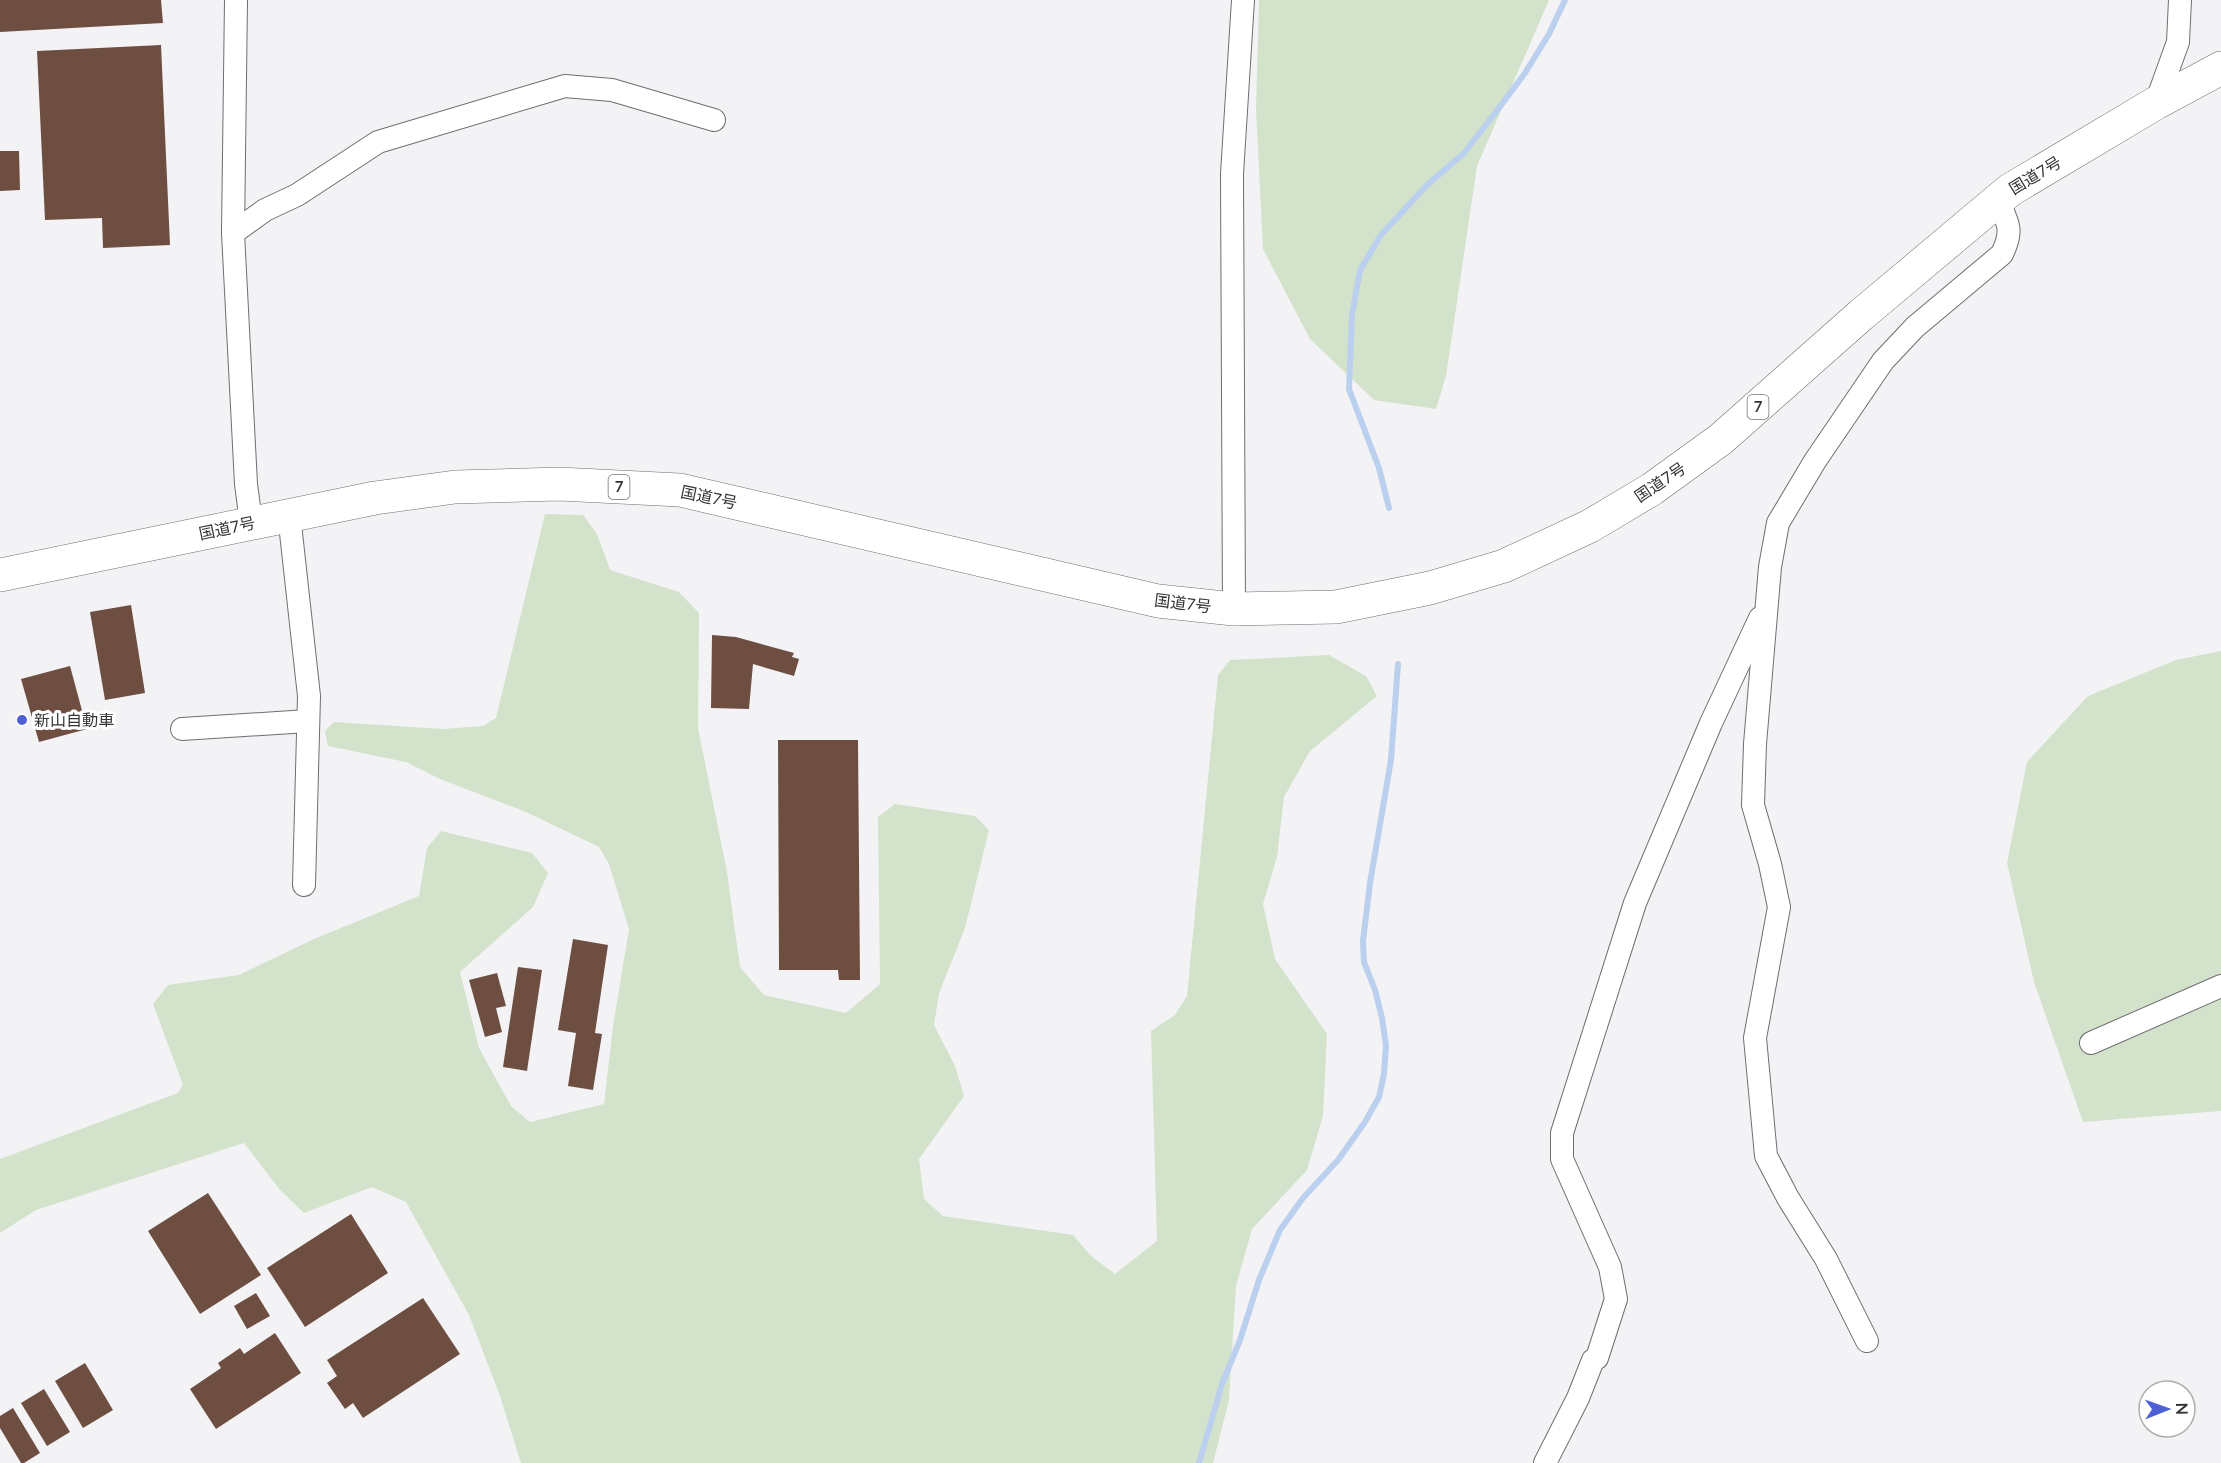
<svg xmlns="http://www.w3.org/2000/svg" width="2221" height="1463" viewBox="0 0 2221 1463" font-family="Lato,'Noto Sans JP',sans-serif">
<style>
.green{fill:#d2e2cb}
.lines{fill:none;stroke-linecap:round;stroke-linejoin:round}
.stream{stroke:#bbcfee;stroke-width:6}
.building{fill:#6f4e42}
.minor-casing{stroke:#6e6e71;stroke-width:24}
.highway-casing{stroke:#6e6e71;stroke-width:34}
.minor{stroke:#fff;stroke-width:22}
.highway{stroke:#fff;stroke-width:33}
.poi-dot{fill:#4f60d6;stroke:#fff;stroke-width:2}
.labels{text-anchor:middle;stroke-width:6;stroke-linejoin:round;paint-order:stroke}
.shield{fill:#fff;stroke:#707171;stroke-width:1.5}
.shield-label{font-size:15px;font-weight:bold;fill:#333434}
.street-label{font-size:16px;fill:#333434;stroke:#fff}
.poi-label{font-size:16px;fill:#333434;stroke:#fff;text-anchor:start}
</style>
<rect width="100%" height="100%" fill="#f3f3f6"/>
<!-- green -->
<g class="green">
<path d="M1259,0H1549L1477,166L1446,376L1436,409L1374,400L1310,339L1263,249L1256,109Z"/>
<path d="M545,514L583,515L597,534L610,570L679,592L699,613L698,728L727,872L740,967L764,995L846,1013L880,984L878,817L895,804L975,816L989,830L965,928L939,993L934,1025L955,1066L964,1096L919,1159L924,1199L943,1216L1073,1235L1091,1256L1115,1274L1157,1241L1151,1031L1175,1015L1187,996L1218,675L1230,660L1329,655L1366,676L1377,696L1310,751L1284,797L1277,857L1263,904L1275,959L1327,1034L1323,1116L1307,1170L1252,1229L1236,1286L1229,1400L1213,1463H521L500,1396L469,1315L406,1202L372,1187L304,1213L280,1190L244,1143L36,1210L0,1233V1159L178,1093L183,1085L153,1004L168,985L239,975L314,939L419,896L427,848L441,831L532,853L548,873L533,907L460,972L479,1048L511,1106L530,1122L604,1104L613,1026L629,929L609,864L599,847L526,812L440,779L406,762L328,746L325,731L334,722L443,729L483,726L496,718Z"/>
<path d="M2221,651V1111L2083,1122L2034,982L2007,863L2027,762L2088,696L2176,660Z"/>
</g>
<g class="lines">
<!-- stream -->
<g class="stream">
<path d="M1389,508L1379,468L1349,389L1352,315L1360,270L1381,235L1426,186L1464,153L1496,112L1525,73L1549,34L1565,0"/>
<path d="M1199,1463L1222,1384L1240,1340L1259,1280L1280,1230L1303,1198L1338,1160L1365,1122L1379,1097L1384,1074L1386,1045L1382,1018L1375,990L1364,962L1363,941L1370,883L1391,760L1398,664"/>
</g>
</g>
<!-- building -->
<g class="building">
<path d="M0,0H161L163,23L0,32Z"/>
<path d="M161,45L170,245L103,248L102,218L45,220L37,51Z"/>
<path d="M0,151H19L20,190L0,191Z"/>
<path d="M131,605L145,693L105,700L90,612Z"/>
<path d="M712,635L736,637L794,653L792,657L799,659L794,676L753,664L749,709L711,708Z"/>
<path d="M70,666L87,729L39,742L21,679Z"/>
<path d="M778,740H858L860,980H839L838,970H779Z"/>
<path d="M573,939L608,945L595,1033L602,1034L593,1090L568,1086L576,1033L558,1030Z"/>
<path d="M518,967L542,970L527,1071L503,1067Z"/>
<path d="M497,973L506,1006L496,1008L502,1032L485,1037L469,980Z"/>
<path d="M208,1193L261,1275L200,1314L148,1231Z"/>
<path d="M351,1214L388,1273L305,1327L267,1268Z"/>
<path d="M256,1293L270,1316L247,1329L234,1306Z"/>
<path d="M423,1298L460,1354L363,1418L353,1403L345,1409L327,1383L337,1376L327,1360Z"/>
<path d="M275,1333L301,1373L216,1429L190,1389L221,1368L218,1363L240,1348L244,1354Z"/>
<path d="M85,1363L113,1410L83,1428L55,1381Z"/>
<path d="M44,1389L70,1432L47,1446L21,1403Z"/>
<path d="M13,1408L40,1453L24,1463H21L0,1428V1416Z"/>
</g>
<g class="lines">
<!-- minor casing -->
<g class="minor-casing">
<g id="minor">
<path d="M236,0L233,233L246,484L251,522"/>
<path d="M2156,103L2178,42L2180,0"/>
<path d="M233,233L265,210L297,195L378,142L565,86L612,90L714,120"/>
<path d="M289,515L309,696L304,885"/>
<path d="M1234,609L1232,174L1243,0"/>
<path d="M182,729L308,721"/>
<path d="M2091,1043L2221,986"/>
<path d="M1867,1341L1826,1259L1788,1198L1766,1156L1755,1038L1779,907L1770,864L1753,805L1755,744L1770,567L1778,523L1815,461L1883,361L1915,327L2002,254C2014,229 2008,223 1997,199"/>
<path d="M1545,1463L1578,1398L1593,1360L1597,1358L1616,1299L1610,1267L1562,1159V1133L1635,903L1711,723L1760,618"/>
</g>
</g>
<!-- highway casing -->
<g class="highway-casing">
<path id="highway" d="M0,575L375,498L455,487L559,484L680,490L1158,601L1234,609L1336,607L1430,588L1504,566L1590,526L1652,489L1721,439L1861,315L2010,190L2156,103L2221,68"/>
</g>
<!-- minor -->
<use href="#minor" class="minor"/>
<!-- highway -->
<use href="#highway" class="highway"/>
</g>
<!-- markers -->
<circle class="poi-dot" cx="22" cy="720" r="6"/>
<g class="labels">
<!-- shield labels -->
<g class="shield">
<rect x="1747.5" y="395" width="21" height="24" rx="4.5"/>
<rect x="608.5" y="475" width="21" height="24" rx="4.5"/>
</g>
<g class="shield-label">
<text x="1758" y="412">7</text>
<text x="619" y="492">7</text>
</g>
<!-- street labels -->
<g class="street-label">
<text transform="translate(2035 175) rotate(-31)" y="6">国道7号</text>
<text transform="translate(1660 482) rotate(-34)" y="6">国道7号</text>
<text transform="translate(709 497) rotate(12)" y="6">国道7号</text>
<text transform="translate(227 528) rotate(-12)" y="6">国道7号</text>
<text transform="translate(1183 603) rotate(7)" y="6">国道7号</text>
</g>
<!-- poi labels -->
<g class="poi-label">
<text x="34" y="726">新山自動車</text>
</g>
</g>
<!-- north arrow -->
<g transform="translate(2167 1409) rotate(89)"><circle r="28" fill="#ffffff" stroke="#adaeae" stroke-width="1.5"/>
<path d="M0-4.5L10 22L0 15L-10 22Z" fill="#4f60d6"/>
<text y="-9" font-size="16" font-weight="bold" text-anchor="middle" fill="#333434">N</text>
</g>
</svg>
